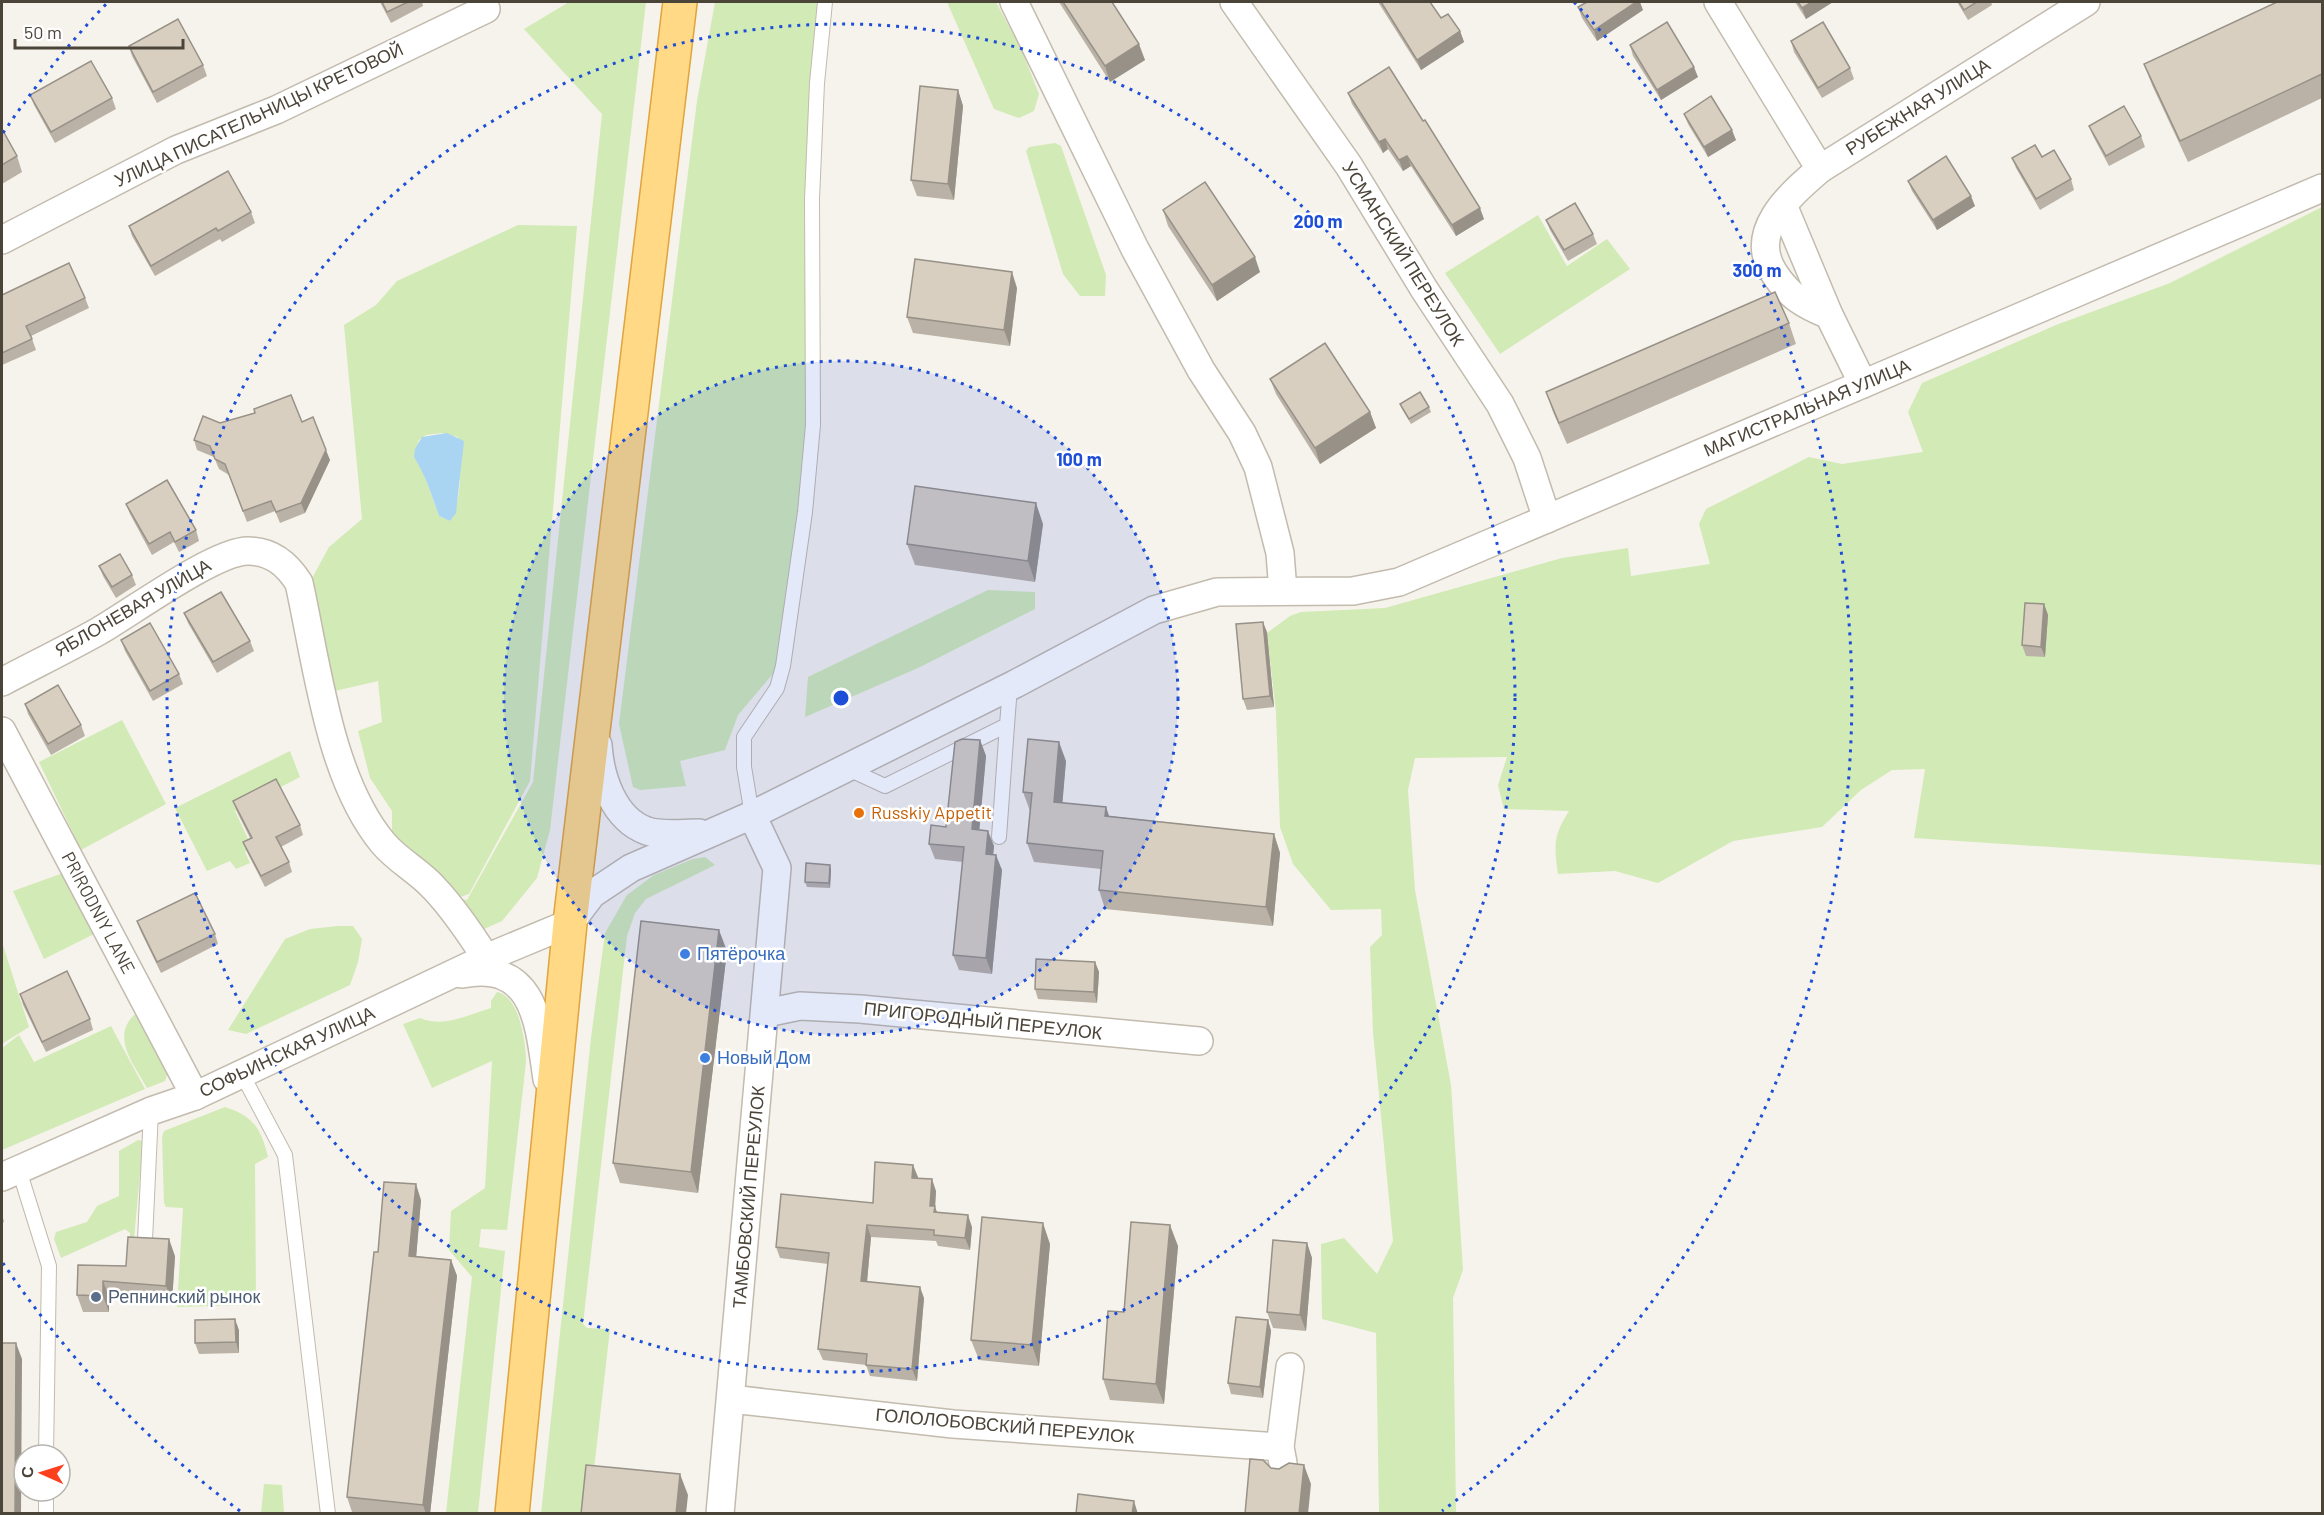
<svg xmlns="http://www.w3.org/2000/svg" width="2324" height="1515" viewBox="0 0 2324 1515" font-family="Barlow,sans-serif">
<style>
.green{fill:#d2eab5;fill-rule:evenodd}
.water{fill:#a9d4f2}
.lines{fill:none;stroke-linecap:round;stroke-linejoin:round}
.service-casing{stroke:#c2bbae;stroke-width:16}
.minor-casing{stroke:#c2bbae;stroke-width:30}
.trunk-casing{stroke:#e0a43c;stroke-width:36}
.service{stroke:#fff;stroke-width:14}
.minor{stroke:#fff;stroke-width:27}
.trunk{stroke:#ffd985;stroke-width:33}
.wall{fill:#bab2a6}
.shaded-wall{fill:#979187}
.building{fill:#d8cfc1;stroke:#979187;stroke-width:1.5}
.ring{fill:none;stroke:#1d4ed8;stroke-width:3;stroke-dasharray:3 6}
.food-dot{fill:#e8710a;stroke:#fff;stroke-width:2}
.shop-dot{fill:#3f7fe0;stroke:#fff;stroke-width:2}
.service-dot{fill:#5c6f8a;stroke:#fff;stroke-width:2}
.labels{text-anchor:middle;stroke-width:5;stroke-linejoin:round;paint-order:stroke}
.street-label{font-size:18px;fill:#4b4439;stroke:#fff}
.food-label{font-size:18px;fill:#c56008;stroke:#fff;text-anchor:start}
.shop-label{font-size:18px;fill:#366cbe;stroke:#fff;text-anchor:start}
.service-label{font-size:18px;fill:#4e5e75;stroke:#fff;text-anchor:start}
.centre{fill:#1d4ed8;stroke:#fff;stroke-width:3}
.ring-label{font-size:18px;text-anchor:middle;font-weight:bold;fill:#1d4ed8;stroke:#fff;stroke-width:5;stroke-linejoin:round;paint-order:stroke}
</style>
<rect width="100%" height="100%" fill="#f6f3ec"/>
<!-- green -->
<g class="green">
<path d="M569,2H646L550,830L537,878L502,921L482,930L461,899L467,900L533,782L602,114L524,29Z"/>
<path d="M715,2H818L809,427L777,669L738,715L725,750L680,761L686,786L640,790L633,787L619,724L697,101Z"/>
<path d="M947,2H996L1022,51L1039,94L1034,111L1019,118L994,109Z"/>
<path d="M1055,143L1061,146L1106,275L1105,296H1080L1063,274L1026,151L1029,147Z"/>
<path d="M2322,207V865L1914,838L1925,769L1892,770L1861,790L1822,827L1733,841L1658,883L1615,871L1558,874C1554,845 1553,836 1569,811L1504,809L1498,785L1507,757L1415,758L1408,790L1415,890L1451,1085L1463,1270L1453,1298L1456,1513H1379L1376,1333L1322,1319L1321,1244L1344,1238L1377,1274L1393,1241L1373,1032L1370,947L1382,935L1381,909L1331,910L1293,864L1280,827L1276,712L1267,633L1290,616L1301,612L1385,608L1562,558L1628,548L1631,576L1710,564L1699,524L1706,509L1809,457L1842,464L1923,452L1908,412L1922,383L2056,325L2170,283Z"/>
<path d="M1538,215L1567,266L1607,239L1630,269L1500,354L1445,273Z"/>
<path d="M518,225L577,226L530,781L469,894L458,898L420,867L392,834V811L370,778L358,731L382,722L378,681L335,691L311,580L329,547L362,519L344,325L376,305L397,281ZM442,433L458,437C462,459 462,503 450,521L439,516C433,500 424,470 414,457L419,440L426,435Z"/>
<path d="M988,590L1035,592V609L918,668L805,717L808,677Z"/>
<path d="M122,720L166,804L81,850L39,762Z"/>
<path d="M290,751L300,777L235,811L252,847L245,852L250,863L236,869L230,861L207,871L175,808Z"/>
<path d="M705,857L715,865L646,899L635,913L627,936L583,1324L587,1328L610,1329L589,1513L541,1514L591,1038L605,933L627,895L654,875L693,859Z"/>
<path d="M66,872L94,934L44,959L13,891Z"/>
<path d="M338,926H353L362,939L358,962L350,985L246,1034L228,1030L285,939L310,929Z"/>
<path d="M2,942L29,1027L2,1044Z"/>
<path d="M497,992C520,996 526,1044 526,1062L507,1230L481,1229L479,1247L505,1251L478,1513H446L472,1277L449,1250L451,1211L485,1188L492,1061L432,1088L403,1024L420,1018C444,1028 467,1015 491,1008V1001Z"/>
<path d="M134,1015L145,1016L170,1067L165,1081L147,1088C134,1064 111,1038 134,1015Z"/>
<path d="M111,1026L145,1089L2,1150V1048L19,1035L34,1062Z"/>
<path d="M225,1107C253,1116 261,1128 268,1157L255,1164L256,1305L177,1307L183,1208L166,1207L164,1203L162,1137L164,1131Z"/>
<path d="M138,1140L143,1141L133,1250L129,1251L130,1233L125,1229L61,1258L54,1239L56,1232L87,1222L97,1206L119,1196V1151Z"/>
<path d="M264,1484L282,1485L284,1513H261Z"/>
</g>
<!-- water -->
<path class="water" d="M447,433L464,441L456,513L450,521L439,516C432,496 425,474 414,457L415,449L422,437Z"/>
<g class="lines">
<!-- service casing -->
<g class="service-casing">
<g id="service">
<path d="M846,768L885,786L1007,725L1010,687"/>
<path d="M752,815L744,767V737L777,688L783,666L805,512L813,425L812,199L817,83L825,2"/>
<path d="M999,837L1007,725"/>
<path d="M242,1074L285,1155L328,1514"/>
<path d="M19,1170L49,1266L46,1455"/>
<path d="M145,1240L151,1111"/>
<path d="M46,1514V1491"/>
</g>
</g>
<!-- minor casing -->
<g class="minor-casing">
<g id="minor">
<path d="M1014,2L1135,249L1201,370L1242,433L1258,467L1280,553L1283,591"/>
<path d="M1234,2L1349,166L1424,289L1500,404L1527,458L1547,519"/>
<path d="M1718,2L1820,169"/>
<path d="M1783,205L1829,315"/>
<path d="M2,240L176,150L276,110L486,9"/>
<path d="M1863,384L1829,315C1804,305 1789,296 1774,273C1747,231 1790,195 1820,169L2086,2"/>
<path d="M2,682C34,665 67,649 99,631C132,612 215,551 248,551C272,551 287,564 299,583C317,664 329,778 383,843C398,861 419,871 434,888C454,909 470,933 486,958"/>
<path d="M2,731L195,1096"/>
<path d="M598,745C600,776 613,819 647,831C663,836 682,833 699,833"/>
<path d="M462,974C536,960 539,1025 547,1079"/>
<path d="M766,1013L800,1006L860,1009L1199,1041"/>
<path d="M2,1177L151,1111L195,1096L486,958L570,923L592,894L631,868L752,815L1015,684L1154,610L1217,592L1353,591L1399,582L2322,188"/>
<path d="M731,1399L953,1424L1280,1447"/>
<path d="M1283,1463L1280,1447L1290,1367"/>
<path d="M720,1514L777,868L752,815"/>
</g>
</g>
<!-- trunk casing -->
<g class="trunk-casing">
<path id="trunk" d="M512,1514L570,923L680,2"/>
</g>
<!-- service -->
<use href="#service" class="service"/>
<!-- minor -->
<use href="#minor" class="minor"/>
<!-- trunk -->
<use href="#trunk" class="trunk"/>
</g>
<!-- wall -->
<g class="wall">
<path d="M380,2H422L423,6L391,23Z"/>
<path d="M1059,2H1112L1145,60L1110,82Z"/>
<path d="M1378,2H1430L1441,18L1460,31L1464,42L1421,70Z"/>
<path d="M1795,2H1833L1806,19Z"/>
<path d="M1957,2H1991L1992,5L1968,20Z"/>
<path d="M2322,2V98L2188,162L2152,85L2144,64Z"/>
<path d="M1578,7L1643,10L1597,41L1582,18Z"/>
<path d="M1791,41L1850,68L1854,79L1822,98L1794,52Z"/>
<path d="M1630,45L1698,77L1661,100L1633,56Z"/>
<path d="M129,46L203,65L207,76L157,103L132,56Z"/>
<path d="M958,90L963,106L954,200L917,196L911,180Z"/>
<path d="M1348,93L1484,219L1456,236L1411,166L1403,171L1388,149L1383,153L1352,104Z"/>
<path d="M30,95L112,98L116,109L55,143L34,105Z"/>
<path d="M1684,114L1736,140L1708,157L1688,124Z"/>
<path d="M2089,126L2141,136L2145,147L2109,166L2093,136Z"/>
<path d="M2,129L17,156L22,172L2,184Z"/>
<path d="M2042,157L2071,179L2074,190L2040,210L2016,168L2012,158Z"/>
<path d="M1908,181L1975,206L1937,230L1912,191Z"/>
<path d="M1163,210L1260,272L1217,301L1168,226Z"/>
<path d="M251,212L255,223L222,242L220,239L155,276L132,236L129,226Z"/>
<path d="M1546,220L1593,234L1597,244L1568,261L1550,230Z"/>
<path d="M1017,288L1010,346L913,333L907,317Z"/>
<path d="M2,295L85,298L89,308L31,336L36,350L2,365Z"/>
<path d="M1789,323L1796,344L1567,444L1553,412L1546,392Z"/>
<path d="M1270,379L1370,412L1376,428L1320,464L1276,394Z"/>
<path d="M1400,404L1429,407L1431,412L1411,424L1402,409Z"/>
<path d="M302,422L330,460L305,513L280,523L275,511L247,522L229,475L219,469L214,457L197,450L194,440L220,423Z"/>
<path d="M126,504L196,530L199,541L179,552L174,542L152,555L130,514Z"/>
<path d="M1043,524L1035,582L915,565L907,544Z"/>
<path d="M99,566L132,575L136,585L116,598L103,576Z"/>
<path d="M2044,604L2048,615L2045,657L2026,656L2022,645Z"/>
<path d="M184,613L250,641L254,651L217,673L188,623Z"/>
<path d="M1267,632L1274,707L1247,710L1243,699Z"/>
<path d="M121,640L179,674L183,684L153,701L125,651Z"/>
<path d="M25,704L81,725L85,736L51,755L28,714Z"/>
<path d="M980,740L986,756L979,830L994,846L993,854L1002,870L992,974L959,970L953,955L963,862L935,859L929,844L946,827Z"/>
<path d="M1066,761L1062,803L1106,807L1109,816L1274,834L1280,853L1273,926L1105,909L1099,890L1101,869L1034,862L1027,843L1030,811L1023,792Z"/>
<path d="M233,801L300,825L303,835L281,847L289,862L292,872L265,887L247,852L243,842L250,838L237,812Z"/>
<path d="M831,870L830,888L807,887L805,882Z"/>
<path d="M137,922L215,934L218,944L161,973L141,932Z"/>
<path d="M727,951L698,1193L620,1183L613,1163Z"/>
<path d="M1095,962L1099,972L1097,1003L1038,999L1035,989Z"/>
<path d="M20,994L90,1019L93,1030L46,1052L23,1005Z"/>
<path d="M913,1165L917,1178L936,1191L935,1207L937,1212L972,1227L970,1250L938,1246L936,1241L871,1237L867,1282L924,1298L917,1381L870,1376L866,1365L823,1360L818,1349L828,1264L780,1258L776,1247L873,1203Z"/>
<path d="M421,1200L416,1256L451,1260L457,1276L430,1514H367L352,1512L347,1497L378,1252Z"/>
<path d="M2,1214L4,1222L2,1223Z"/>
<path d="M1307,1243L1312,1258L1306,1331L1273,1328L1267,1312Z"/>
<path d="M1050,1244L1039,1366L979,1360L971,1340Z"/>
<path d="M1178,1246L1164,1404L1110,1400L1103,1379L1124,1312Z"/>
<path d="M175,1256L172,1302L109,1297V1312H83L77,1295L126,1266Z"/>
<path d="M1268,1320L1271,1331L1263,1398L1231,1394L1228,1383Z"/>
<path d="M239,1330V1353L199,1354L195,1343Z"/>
</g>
<!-- shaded-wall -->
<g class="shaded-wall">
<path d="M1636,2H1640L1643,10L1597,41L1594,30Z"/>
<path d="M1812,2H1833L1806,19L1802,8Z"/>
<path d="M1460,31L1464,42L1421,70L1417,60Z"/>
<path d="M1139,44L1145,60L1110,82L1105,66Z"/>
<path d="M1694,67L1698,77L1661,100L1657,90Z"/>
<path d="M958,90L963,106L954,200L948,184Z"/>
<path d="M1732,130L1736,140L1708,157L1704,147Z"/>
<path d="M1385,139L1388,149L1383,153L1379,142Z"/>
<path d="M1407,156L1411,166L1403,171L1399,160Z"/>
<path d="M1971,196L1975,206L1937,230L1933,220Z"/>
<path d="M1480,208L1484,219L1456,236L1452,225Z"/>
<path d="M1255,257L1260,272L1217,301L1212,285Z"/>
<path d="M1012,272L1017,288L1010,346L1004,330Z"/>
<path d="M1370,412L1376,428L1320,464L1315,448Z"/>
<path d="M326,450L330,460L305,513L301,503Z"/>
<path d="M1036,503L1043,524L1035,582L1028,561Z"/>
<path d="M2044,604L2048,615L2045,657L2041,647Z"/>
<path d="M1263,622L1267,632L1274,707L1270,696Z"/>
<path d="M980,740L986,756L978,845L972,829Z"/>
<path d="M1059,742L1066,761L1061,820L1054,802Z"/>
<path d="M1106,807L1112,826L1105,816Z"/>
<path d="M988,831L994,846L992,869L986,854Z"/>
<path d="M1274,834L1280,853L1273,926L1266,907Z"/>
<path d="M996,855L1002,870L992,974L986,958Z"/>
<path d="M830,865L831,870L830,888L829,883Z"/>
<path d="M719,930L727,951L698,1193L691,1172Z"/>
<path d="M1095,962L1099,972L1097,1003L1094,992Z"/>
<path d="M913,1165L918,1177L916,1189L912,1178Z"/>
<path d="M932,1179L936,1191L935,1207L939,1218L930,1206Z"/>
<path d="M416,1184L421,1200L415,1271L409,1256Z"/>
<path d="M968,1215L972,1227L970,1250L965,1238Z"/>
<path d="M1043,1223L1050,1244L1039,1366L1032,1345Z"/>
<path d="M867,1225L871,1237L866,1293L861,1281Z"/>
<path d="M1170,1225L1178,1246L1164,1404L1156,1384Z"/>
<path d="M169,1239L175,1256L172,1302L166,1286Z"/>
<path d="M1307,1243L1312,1258L1306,1331L1300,1315Z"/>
<path d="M451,1260L457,1276L430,1514H426L423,1505Z"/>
<path d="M103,1281L109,1297V1312L103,1296Z"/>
<path d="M920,1287L924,1298L917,1381L912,1369Z"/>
<path d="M235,1319L239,1330V1353L236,1342Z"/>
<path d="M1268,1320L1271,1331L1263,1398L1260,1387Z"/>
<path d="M16,1343L22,1359L21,1514H15Z"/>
<path d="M1304,1465L1311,1484L1308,1514H1299Z"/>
<path d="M680,1474L688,1495L686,1514H676Z"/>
<path d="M1134,1501L1138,1514H1132Z"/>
</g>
<!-- building -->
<g class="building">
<path d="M382,2H408L387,12Z"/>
<path d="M1063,2H1112L1139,44L1105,66Z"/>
<path d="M1381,2H1430L1441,18L1448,14L1460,31L1417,60Z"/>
<path d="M1587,2H1636L1594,30L1578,7Z"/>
<path d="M1798,2H1812L1802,8Z"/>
<path d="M1959,2H1977L1964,10Z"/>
<path d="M2277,2H2322V74L2180,141L2144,64Z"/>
<path d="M178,19L203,65L153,92L129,46Z"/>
<path d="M1667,22L1694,67L1657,90L1630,45Z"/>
<path d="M1823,22L1850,68L1818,88L1791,41Z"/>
<path d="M91,61L112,98L51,132L30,95Z"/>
<path d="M1389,67L1423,121L1425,120L1480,208L1452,225L1407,156L1399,160L1385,139L1379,142L1348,93Z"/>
<path d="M920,86L958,90L948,184L911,180Z"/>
<path d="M1711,96L1732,130L1704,147L1684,114Z"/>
<path d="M2124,106L2141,136L2106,156L2089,126Z"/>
<path d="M2,129L17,156L2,165Z"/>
<path d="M2035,145L2042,157L2054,150L2071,179L2036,199L2012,158Z"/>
<path d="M1946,156L1971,196L1933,220L1908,181Z"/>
<path d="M228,171L251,212L218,231L216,228L151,266L129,226Z"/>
<path d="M1205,182L1255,257L1212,285L1163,210Z"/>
<path d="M1575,203L1593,234L1564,250L1546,220Z"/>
<path d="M915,259L1012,272L1004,330L907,317Z"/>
<path d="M69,263L85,298L26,326L32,339L2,353V295Z"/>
<path d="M1775,292L1789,323L1559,423L1546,392Z"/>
<path d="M1325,343L1370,412L1315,448L1270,379Z"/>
<path d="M1420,392L1429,407L1409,419L1400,404Z"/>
<path d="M291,395L302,422L313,417L326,450L301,503L276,512L271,501L243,511L225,464L215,459L210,446L194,440L203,416L220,423L255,413L254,409Z"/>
<path d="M167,480L196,530L175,542L170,532L149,544L126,504Z"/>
<path d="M915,486L1036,503L1028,561L907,544Z"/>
<path d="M120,554L132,575L112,587L99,566Z"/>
<path d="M221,592L250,641L213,662L184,613Z"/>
<path d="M2025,603L2044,604L2041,647L2022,645Z"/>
<path d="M1263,622L1270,696L1243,699L1236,624Z"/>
<path d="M150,623L179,674L150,691L121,640Z"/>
<path d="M58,685L81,725L48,744L25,704Z"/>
<path d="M962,739L980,740L972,829L988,831L986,854L996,855L986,958L953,955L964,847L929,844L931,825L946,827L955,742Z"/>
<path d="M1028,739L1059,742L1054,802L1106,807L1105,816L1274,834L1266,907L1099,890L1103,851L1027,843L1032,793L1023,792Z"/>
<path d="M276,779L300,825L276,837L289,862L261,876L243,842L252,838L233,801Z"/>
<path d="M806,863L830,865L829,883L805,882Z"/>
<path d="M195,893L215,934L157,962L137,921Z"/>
<path d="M641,921L719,930L691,1172L613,1163Z"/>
<path d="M1036,959L1095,962L1094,992L1035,989Z"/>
<path d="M67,971L90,1019L42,1042L20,994Z"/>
<path d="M875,1162L913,1165L912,1178L932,1179L930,1206H935L934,1212L968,1215L965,1238L934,1235V1230L867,1225L861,1281L920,1287L912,1369L866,1365L867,1354L818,1349L829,1253L776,1247L781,1194L873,1203Z"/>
<path d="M384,1182L416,1184L409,1256L451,1260L423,1505L347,1497L374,1252H378Z"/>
<path d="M982,1217L1043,1223L1032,1345L971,1340Z"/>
<path d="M1131,1222L1170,1225L1156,1384L1103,1379L1108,1311L1124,1312Z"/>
<path d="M128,1237L169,1239L166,1286L103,1281V1296L77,1295L78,1265L126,1266Z"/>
<path d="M1273,1240L1307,1243L1300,1315L1267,1312Z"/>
<path d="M1236,1317L1268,1320L1260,1387L1228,1383Z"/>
<path d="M235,1319L236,1342L195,1343V1320Z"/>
<path d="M2,1343H16L15,1514H2Z"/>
<path d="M1250,1459L1263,1460L1271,1468L1279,1469L1289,1463L1304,1465L1299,1514H1245Z"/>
<path d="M586,1465L680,1474L676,1514H581Z"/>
<path d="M1078,1494L1134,1501L1132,1514H1076Z"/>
</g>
<!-- distance rings -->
<circle cx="841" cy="698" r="337" fill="#1d4ed8" fill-opacity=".12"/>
<g class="ring">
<circle cx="841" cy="698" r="337"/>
<circle cx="841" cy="698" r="674"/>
<path d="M240 1511A1011 1011 0 0 1 3 1263M3 133A1011 1011 0 0 1 108 2M1574 2A1011 1011 0 0 1 1442 1511"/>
</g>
<!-- markers -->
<circle class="food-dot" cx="859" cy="813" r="6"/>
<g class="shop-dot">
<circle cx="685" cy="954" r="6"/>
<circle cx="705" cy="1058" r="6"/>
</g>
<circle class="service-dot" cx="96" cy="1297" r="6"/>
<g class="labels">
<!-- street labels -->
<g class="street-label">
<text transform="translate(1918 107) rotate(-32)" y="6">РУБЕЖНАЯ УЛИЦА</text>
<text transform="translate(259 115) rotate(-25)" y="6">УЛИЦА ПИСАТЕЛЬНИЦЫ КРЕТОВОЙ</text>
<text transform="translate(1403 254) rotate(58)" y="6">УСМАНСКИЙ ПЕРЕУЛОК</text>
<text transform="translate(1807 408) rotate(-23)" y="6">МАГИСТРАЛЬНАЯ УЛИЦА</text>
<text transform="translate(133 608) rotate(-30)" y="6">ЯБЛОНЕВАЯ УЛИЦА</text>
<text transform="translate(98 913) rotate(62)" y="6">PRIRODNIY LANE</text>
<text transform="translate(983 1021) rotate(6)" y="6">ПРИГОРОДНЫЙ ПЕРЕУЛОК</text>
<text transform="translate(287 1052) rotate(-25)" y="6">СОФЬИНСКАЯ УЛИЦА</text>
<text transform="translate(749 1197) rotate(-85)" y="6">ТАМБОВСКИЙ ПЕРЕУЛОК</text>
<text transform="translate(1005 1426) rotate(5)" y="6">ГОЛОЛОБОВСКИЙ ПЕРЕУЛОК</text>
</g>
<!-- food labels -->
<g class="food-label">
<text x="871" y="819">Russkiy Appetit</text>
</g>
<!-- shop labels -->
<g class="shop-label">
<text x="697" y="960">Пятёрочка</text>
<text x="717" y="1064">Новый Дом</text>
</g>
<!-- service labels -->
<g class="service-label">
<text x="108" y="1303">Репнинский рынок</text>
</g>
</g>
<circle cx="841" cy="698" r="9" class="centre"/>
<g class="ring-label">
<text x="1318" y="228">200 m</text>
<text x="1757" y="277">300 m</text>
<text x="1079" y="466">100 m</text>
</g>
<!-- border -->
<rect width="2324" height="1515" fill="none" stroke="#4b4439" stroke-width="6"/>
<!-- north arrow -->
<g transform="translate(42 1473) rotate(273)"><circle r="28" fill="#ffffff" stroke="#b7b4b0" stroke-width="1.5"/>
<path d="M0-4.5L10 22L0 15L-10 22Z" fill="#fc3f1d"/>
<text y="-9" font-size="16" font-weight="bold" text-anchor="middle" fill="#4b4439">С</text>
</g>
<!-- scale -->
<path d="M15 39v9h168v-9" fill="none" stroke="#4b4439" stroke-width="3"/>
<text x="24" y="39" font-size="18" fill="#4b4439" stroke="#ffffff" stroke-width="4.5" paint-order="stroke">50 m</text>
</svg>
